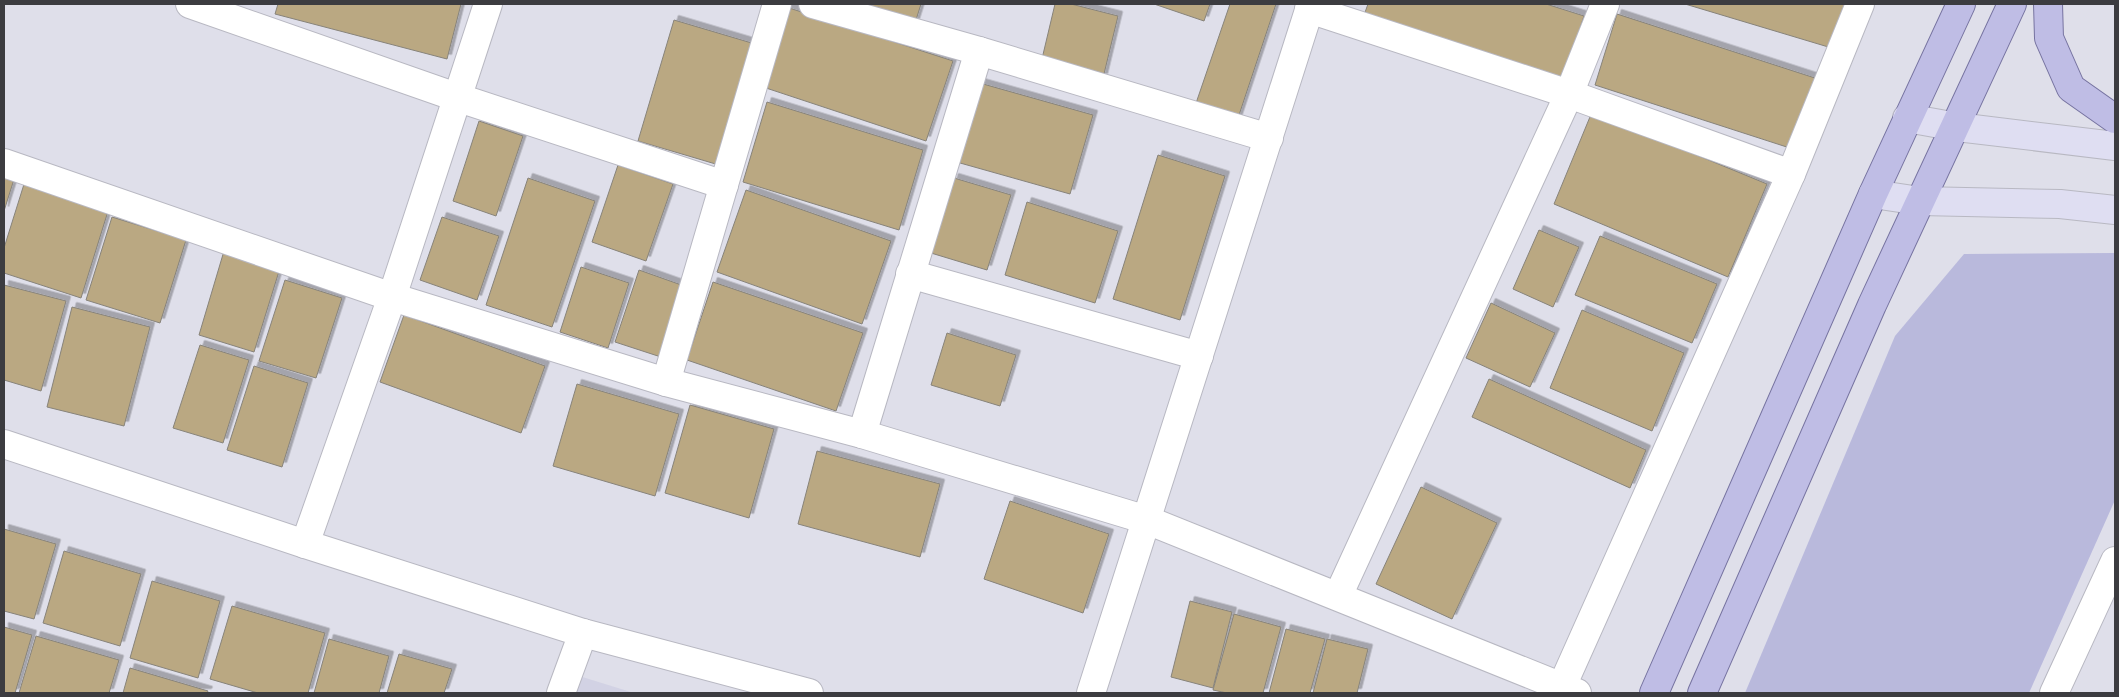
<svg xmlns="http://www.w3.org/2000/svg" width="2119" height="697" viewBox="0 0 2119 697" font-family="Commissioner,sans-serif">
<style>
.built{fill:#d2d2e4}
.green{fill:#b9b9dc}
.building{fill:#baa882;stroke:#87837a;filter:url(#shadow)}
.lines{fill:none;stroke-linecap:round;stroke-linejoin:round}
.street-casing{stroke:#b8b8c2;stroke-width:30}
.secondary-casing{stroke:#b8b8c2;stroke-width:30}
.primary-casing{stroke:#7673a0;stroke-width:30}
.street{stroke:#fff;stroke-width:28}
.secondary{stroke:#dfdef2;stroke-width:28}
.primary{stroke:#bfbde5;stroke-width:28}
</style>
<defs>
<filter id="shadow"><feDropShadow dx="4.5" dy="-4.5" stdDeviation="0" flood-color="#0004"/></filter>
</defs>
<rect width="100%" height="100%" fill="#dfdfea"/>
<!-- built -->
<path class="built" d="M576,675L634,693H569Z"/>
<!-- green -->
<path class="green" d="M2115,253V500L2029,693H1745L1895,336L1964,254Z"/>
<!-- building -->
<g class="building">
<path d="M278,4H461L447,59L275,14Z"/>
<path d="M871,4H921L915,23L870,9Z"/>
<path d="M1055,4H1071L1118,16L1103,78L1041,63Z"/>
<path d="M1154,4H1210L1204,21Z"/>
<path d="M1230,4H1276L1236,124L1194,109Z"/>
<path d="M1368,4H1546L1584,16L1562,83L1363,18Z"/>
<path d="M1685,4H1849L1835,49Z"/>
<path d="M783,6L953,61L926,141L757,85Z"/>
<path d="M1617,14L1818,79L1796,150L1595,85Z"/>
<path d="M674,20L755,44L719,165L638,141Z"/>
<path d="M976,82L1093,115L1070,194L953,161Z"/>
<path d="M767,102L923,150L899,230L743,182Z"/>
<path d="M1592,112L1767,184L1728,277L1554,204Z"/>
<path d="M479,121L523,136L496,216L453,201Z"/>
<path d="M1158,155L1225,176L1180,320L1113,299Z"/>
<path d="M618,165L673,184L646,261L592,242Z"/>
<path d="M4,172L15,176L4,211Z"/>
<path d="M528,178L595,201L552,327L486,305Z"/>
<path d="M954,178L1011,195L987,270L931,253Z"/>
<path d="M25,181L109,208L81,298L4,273V248Z"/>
<path d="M746,190L891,241L862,324L717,272Z"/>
<path d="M1027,202L1118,231L1095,303L1005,275Z"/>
<path d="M112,217L186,240L160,323L86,300Z"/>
<path d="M442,217L499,236L477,300L420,280Z"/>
<path d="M1539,230L1579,247L1553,307L1513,289Z"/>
<path d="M1600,236L1717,284L1692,343L1575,295Z"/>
<path d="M224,251L280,268L254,352L199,335Z"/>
<path d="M581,267L629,283L608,348L560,332Z"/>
<path d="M639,270L687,287L664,358L615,342Z"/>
<path d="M285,280L342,298L316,378L259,361Z"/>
<path d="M713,282L863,333L836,411L687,360Z"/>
<path d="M4,285L66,301L41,391L4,380Z"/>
<path d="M1491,303L1555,333L1530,387L1466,358Z"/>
<path d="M72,307L150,327L124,426L47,407Z"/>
<path d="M1582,310L1684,353L1652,431L1550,388Z"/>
<path d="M404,315L545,366L521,433L380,382Z"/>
<path d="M947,333L1016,355L1000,406L931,385Z"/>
<path d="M200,345L249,360L223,443L173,428Z"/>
<path d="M254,366L308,383L282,467L227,450Z"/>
<path d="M1489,379L1646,450L1630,488L1472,417Z"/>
<path d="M577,384L679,414L655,496L553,466Z"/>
<path d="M690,405L774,429L749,518L665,493Z"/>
<path d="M817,451L940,484L920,557L798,524Z"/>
<path d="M1421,487L1497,523L1452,619L1376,584Z"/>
<path d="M1010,501L1109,534L1083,613L984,579Z"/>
<path d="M4,529L56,544L34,619L4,611Z"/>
<path d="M64,551L141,574L120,646L43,623Z"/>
<path d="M152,581L220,601L198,678L130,658Z"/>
<path d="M1190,601L1232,612L1213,688L1171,677Z"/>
<path d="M232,606L325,633L308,693H258L210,679Z"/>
<path d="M1234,614L1281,627L1263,693H1227L1213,690Z"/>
<path d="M4,627L32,635L15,693H4Z"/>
<path d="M1286,629L1325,639L1310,693H1269Z"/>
<path d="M36,636L119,660L109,693H19Z"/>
<path d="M329,639L389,656L379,693H314Z"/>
<path d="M1327,639L1368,649L1357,693H1313Z"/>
<path d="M399,654L452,669L444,693H387Z"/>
<path d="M130,668L208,691L207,693H123Z"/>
</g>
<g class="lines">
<!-- street casing -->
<g class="street-casing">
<g id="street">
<path d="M190,4L459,98L724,185"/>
<path d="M813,4L979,51L1269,138"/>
<path d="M1309,9L1569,94L1791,174"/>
<path d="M4,163L392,297L666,382L862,434L1147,520L1577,693"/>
<path d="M910,274L1199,356"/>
<path d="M666,382L777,4"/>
<path d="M862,434L979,51"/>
<path d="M4,444L305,544L583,633L809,693"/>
<path d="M305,544L392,297L488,4"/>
<path d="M1338,596L1569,94L1605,4"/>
<path d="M561,693L583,633"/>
<path d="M1091,693L1311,4"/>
<path d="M1559,693L1791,174L1860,4"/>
<path d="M2054,693L2115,561"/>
</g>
</g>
<!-- secondary casing -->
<g class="secondary-casing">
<g id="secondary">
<path d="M1907,118L1957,127L2115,146"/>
<path d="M1873,194L1920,201L2060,204L2115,210"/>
</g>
</g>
<!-- primary casing -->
<g class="primary-casing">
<g id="primary">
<path d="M2048,4L2049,38L2071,88L2115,119"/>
<path d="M1654,693L1873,194L1961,4"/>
<path d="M1702,693L1872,305L2012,4"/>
</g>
</g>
<!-- street -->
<use href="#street" class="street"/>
<!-- secondary -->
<use href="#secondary" class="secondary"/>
<!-- primary -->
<use href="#primary" class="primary"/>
</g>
<!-- border -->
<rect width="2119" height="697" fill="none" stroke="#3c3c40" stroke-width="10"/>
</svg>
